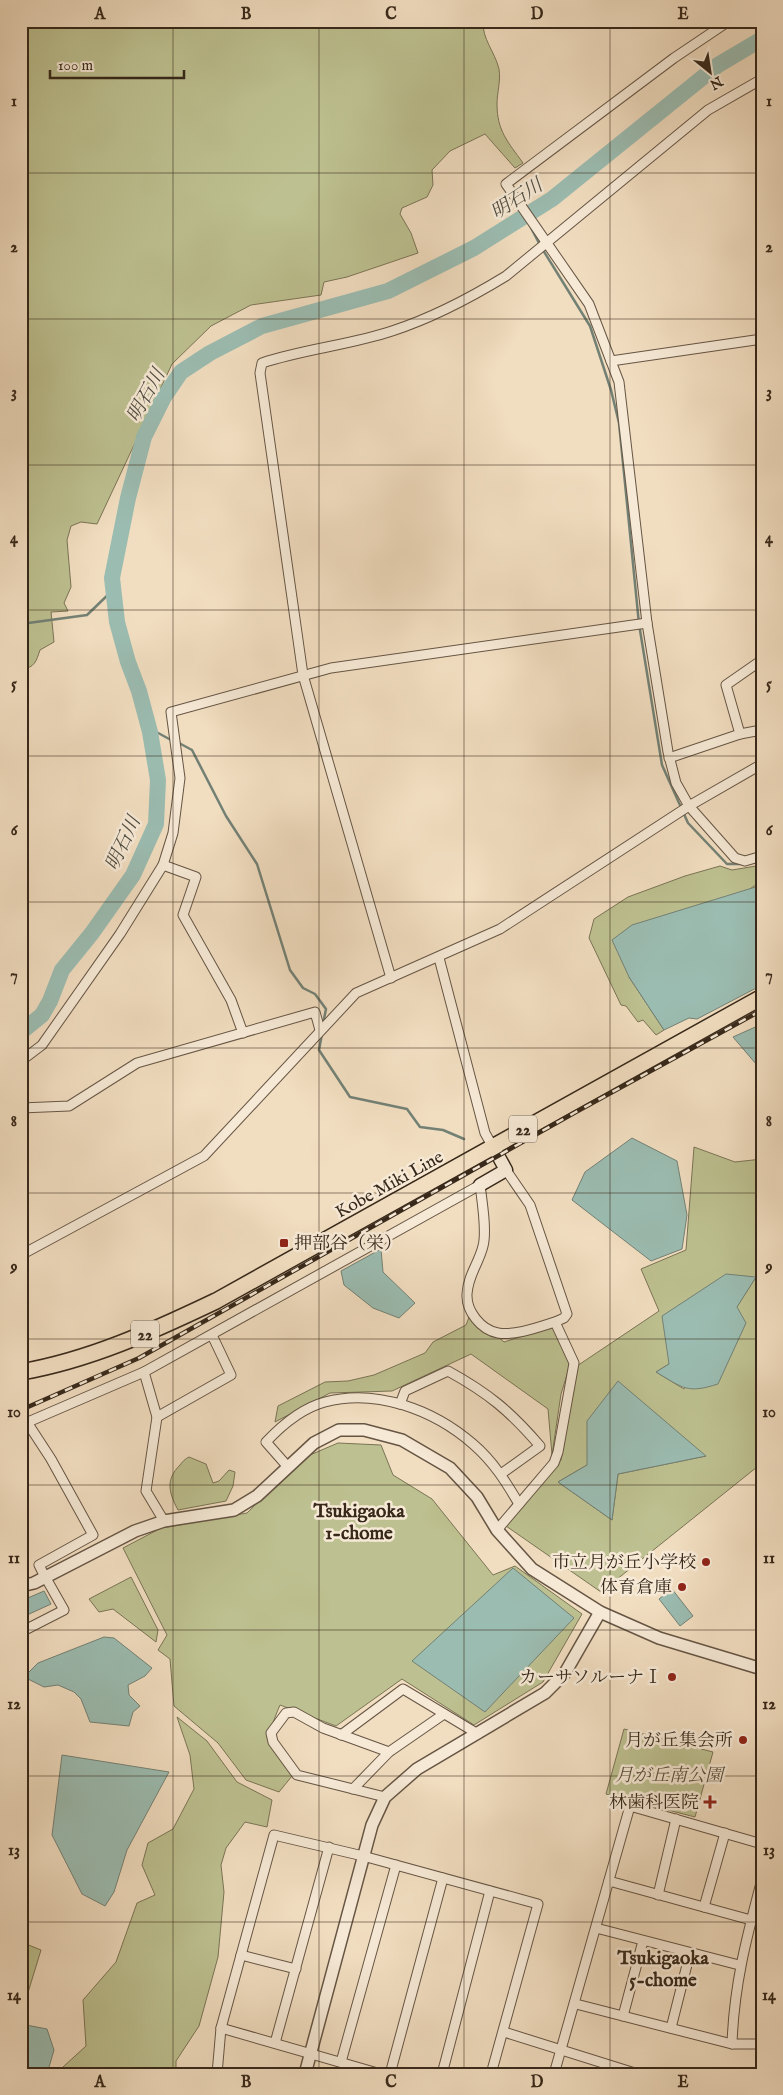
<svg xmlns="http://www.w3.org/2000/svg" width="783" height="2095" viewBox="0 0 783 2095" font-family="'IM FELL English','Noto Serif JP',serif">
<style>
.green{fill:#bdc090;stroke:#7a7455;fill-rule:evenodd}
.water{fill:#9bbcb1;stroke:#738175}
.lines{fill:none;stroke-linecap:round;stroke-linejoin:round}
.stream{stroke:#738175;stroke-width:2.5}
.river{stroke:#9bbcb1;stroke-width:16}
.minor-casing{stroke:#654;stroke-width:11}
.tertiary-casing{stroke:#654;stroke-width:14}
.secondary-casing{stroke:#37281a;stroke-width:15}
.primary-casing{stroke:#37281a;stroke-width:18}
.minor{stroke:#f6e9d6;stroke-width:9}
.tertiary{stroke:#f6e9d6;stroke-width:11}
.secondary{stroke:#f6e9d6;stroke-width:12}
.primary{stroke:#f1ddc0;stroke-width:15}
.rail-casing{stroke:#37281a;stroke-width:4.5}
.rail{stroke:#f6e9d6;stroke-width:2.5;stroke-dasharray:8;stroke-linecap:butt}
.grid{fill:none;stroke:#37281a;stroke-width:1;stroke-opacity:0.55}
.poi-dot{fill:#8f2418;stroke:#f6e9d6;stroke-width:2}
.labels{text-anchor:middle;stroke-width:5;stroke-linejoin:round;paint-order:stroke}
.shield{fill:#f6e9d6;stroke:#706252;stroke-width:1}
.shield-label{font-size:16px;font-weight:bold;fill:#37281a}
.street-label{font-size:18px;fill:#37281a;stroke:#f6e9d6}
.poi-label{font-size:18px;fill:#37281a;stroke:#f6e9d6;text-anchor:end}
.park-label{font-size:18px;font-style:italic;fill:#584e38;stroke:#f6e9d6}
.water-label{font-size:19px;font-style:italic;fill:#504d40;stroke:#f6e9d6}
.neighbourhood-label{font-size:19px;font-weight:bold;fill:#37281a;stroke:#f6e9d6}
.neatline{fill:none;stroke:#37281a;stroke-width:2}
.grid-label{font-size:16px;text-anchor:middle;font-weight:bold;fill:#37281a}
</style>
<rect width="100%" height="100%" fill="#f1ddc0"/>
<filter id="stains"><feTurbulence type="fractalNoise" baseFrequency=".004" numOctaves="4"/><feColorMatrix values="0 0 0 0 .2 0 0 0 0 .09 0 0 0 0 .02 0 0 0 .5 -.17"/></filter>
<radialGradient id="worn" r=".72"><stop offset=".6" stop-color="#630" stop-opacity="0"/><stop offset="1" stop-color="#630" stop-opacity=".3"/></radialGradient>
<!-- green -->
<g class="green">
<path d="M21,21H483C482,39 495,52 499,69C501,81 497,92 497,104C497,131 508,142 523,163L515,168L485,134L450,151L432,170L433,185L427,197L402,208L400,214L411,233L418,253L347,277L324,282L321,295L251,305L211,326L172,364L97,524L81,522L71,526L67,540L71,587L64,603L68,611L51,612L54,642L40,650C36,662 35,667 21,670Z"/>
<path d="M762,865V885L754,886L629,977L664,1030L656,1035L643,1020L638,1022L626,1006L621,1005L589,938L594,919L628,897L685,876L720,866L732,870Z"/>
<path d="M694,1147L735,1162L762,1159V1463L601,1592L506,1526L561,1460L577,1366L659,1311L641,1269L686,1250ZM756,1277L684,1389L656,1372L669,1364ZM706,1456L618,1474L612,1520L558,1482L587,1465Z"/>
<path d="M471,1312L504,1342L555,1326L570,1365L561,1394L552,1455L548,1409L471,1354L392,1391L330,1393L275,1422L278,1406L325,1382L348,1381L374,1375L425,1353L433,1342L466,1325Z"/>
<path d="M338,1443L381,1445L393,1475L432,1499L493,1575L515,1566L582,1614L543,1682L474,1725L402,1679L336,1726L280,1705C263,1745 268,1742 292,1776L279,1792L246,1780L218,1743L174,1706L170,1659L158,1650L167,1635L123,1548L161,1528L247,1513L303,1458Z"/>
<path d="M189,1457L206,1464L213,1483L219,1481L229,1470L235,1472L233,1486L226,1501L178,1510C169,1493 165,1480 180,1465C183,1461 185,1459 189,1457Z"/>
<path d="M131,1577L158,1630L156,1642L113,1609L99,1612L89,1599Z"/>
<path d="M177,1717L207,1741L237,1782L272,1800L267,1827L245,1822L226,1848L221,1865L224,1892L218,1957L199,2026L176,2061V2074H62L63,2067L86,2046L83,2000L116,1962L137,1903L155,1895L142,1865L148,1843L173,1829L194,1789L190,1755Z"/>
<path d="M624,1729L713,1752L695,1817L606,1794Z"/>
<path d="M21,1942L41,1950L26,1999L21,2002Z"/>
</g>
<!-- water -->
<g class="water">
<path d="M762,885V985L697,1019L689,1018L664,1030L629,977L612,940L632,925Z"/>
<path d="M762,1024V1071L733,1037Z"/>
<path d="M632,1138L677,1161L687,1215L682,1249L651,1261L572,1200L585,1172Z"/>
<path d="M381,1249L383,1272L415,1303L399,1318L373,1308L344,1285L341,1271Z"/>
<path d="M726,1274L756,1277L737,1307L746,1323L718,1384C687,1394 683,1388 656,1372L669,1364L662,1316Z"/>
<path d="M618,1381L706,1456L618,1474L612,1520L558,1482L587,1465V1421Z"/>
<path d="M513,1568L574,1618L485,1712L412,1661Z"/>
<path d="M672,1589L693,1616L680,1626L659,1599Z"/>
<path d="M44,1591L51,1604L27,1615L21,1601Z"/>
<path d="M104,1637L114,1638L152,1668L145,1676L128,1685L129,1695L140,1706L133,1712L129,1726L90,1722L81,1699L74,1692L58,1685L44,1687L24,1677L38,1663Z"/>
<path d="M62,1755L169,1772L127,1850L114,1892L105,1906L82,1894L52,1835Z"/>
<path d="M21,2024L47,2029L54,2050L47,2074H21Z"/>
</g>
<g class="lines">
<!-- stream -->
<g class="stream">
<path d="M529,224L540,245"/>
<path d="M543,250L590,326L611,390L619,423L639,624L662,765L688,823L727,864H745"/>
<path d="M21,624L87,615L114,589"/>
<path d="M149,728L171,740"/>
<path d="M179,743L192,750L226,816L257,864L290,970L303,988L315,994L326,1009L323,1024"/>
<path d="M751,863L762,862"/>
<path d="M322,1034L319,1050L350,1097L407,1109L420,1127L443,1130L464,1139"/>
<path d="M759,2074L757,2044L762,1994"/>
</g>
<!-- river -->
<path class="river" d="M21,1032L42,1015L50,1001L62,970L92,933L133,875L156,824L158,780L150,732L139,691L128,662L117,622L112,578L128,498L144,437L164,397L181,372L210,353L262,326L388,291L474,248L552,199L718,65L762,39"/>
<!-- minor casing -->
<g class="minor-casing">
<g id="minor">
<path d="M729,21L674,58L506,184L589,304L619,382L647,623L668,752L676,783L689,806L735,858L745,861L762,856"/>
<path d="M611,361L762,339"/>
<path d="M740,734L756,731L762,736"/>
<path d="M669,758L740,734L726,685L762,660"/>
<path d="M163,865L196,877L183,915L231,1000L243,1033"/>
<path d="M439,958L485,1133L494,1149"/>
<path d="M391,978L303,675L260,373L262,363C304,349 350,345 392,331C432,318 470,298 506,276L708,110L762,79"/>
<path d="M21,1061L42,1045L120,934L163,865L173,833L180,778L171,712L331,668L647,623"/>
<path d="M21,1108L69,1106L137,1063L315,1012L320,1030"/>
<path d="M506,1170L530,1205L567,1314L564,1318L555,1322"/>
<path d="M21,1255L204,1156L356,993L500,929L689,806L762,764"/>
<path d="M144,1372L157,1417L146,1491L164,1521"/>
<path d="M400,1404L405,1391L448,1371C488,1393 510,1411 540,1446L501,1474"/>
<path d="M21,1413L51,1459L93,1535L39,1565L45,1577"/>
<path d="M157,1417L231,1375L212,1335"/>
<path d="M28,1422L144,1372L480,1185C482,1201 487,1231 483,1246C479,1263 468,1275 467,1294C466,1311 481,1330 498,1333C515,1336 539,1327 555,1322L574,1363L558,1452L554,1463L497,1530"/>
<path d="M288,1467L266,1442C282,1425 302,1408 325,1402C376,1388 434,1410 473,1444C493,1461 506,1482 519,1504"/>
<path d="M21,1632L64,1610L47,1580"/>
<path d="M341,1735L403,1689L478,1734"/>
<path d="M353,1789L389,1752L444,1714"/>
<path d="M385,1797L297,1775L273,1742L271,1733L286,1713L294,1712L323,1728L389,1752"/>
<path d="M21,1823V1824"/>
<path d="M609,1881L751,1920"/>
<path d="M658,1895L676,1819"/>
<path d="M704,1907L725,1833"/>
<path d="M596,1928L739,1965"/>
<path d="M241,1955L296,1969"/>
<path d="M576,2004L732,2044H762"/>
<path d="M623,2016L643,1941"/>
<path d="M221,2028L381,2074"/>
<path d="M671,2028L690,1953"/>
<path d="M504,2032L638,2074"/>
<path d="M275,2043L329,1847"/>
<path d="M732,2044C734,1984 747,1936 762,1879"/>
<path d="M341,2062L396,1865"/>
<path d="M217,2074L221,2028L274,1835L363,1856L538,1904L491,2074"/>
<path d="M390,2074L443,1878"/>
<path d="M442,2074L490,1891"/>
<path d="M554,2074L630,1806L762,1844"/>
</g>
</g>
<!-- tertiary casing -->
<g class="tertiary-casing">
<g id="tertiary">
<path d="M21,1586L34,1583L135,1531L164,1521L234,1510L257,1496L314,1443L339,1430H364L402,1440L450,1468L477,1497L497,1530L532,1569L600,1612L659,1638L762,1669"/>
<path d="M305,2074L372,1825L385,1797L417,1769L545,1693L565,1673L600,1612"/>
</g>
</g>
<!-- secondary casing -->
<g class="secondary-casing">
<path id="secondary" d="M480,1185L506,1170L495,1150"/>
</g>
<!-- primary casing -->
<g class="primary-casing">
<path id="primary" d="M21,1372C90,1360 153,1331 216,1301L762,997"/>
</g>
<!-- minor -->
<use href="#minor" class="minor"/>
<!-- tertiary -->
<use href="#tertiary" class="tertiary"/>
<!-- secondary -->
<use href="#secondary" class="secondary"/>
<!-- primary -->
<use href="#primary" class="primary"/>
<!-- rail casing -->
<g class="rail-casing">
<path id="rail" d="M21,1410L139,1358L574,1113L762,1010"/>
</g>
<!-- rail -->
<use href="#rail" class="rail"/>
</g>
<!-- grid -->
<path class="grid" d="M173,21V2074M319,21V2074M464,21V2074M610,21V2074M21,173H762M21,319H762M21,465H762M21,610H762M21,756H762M21,902H762M21,1048H762M21,1193H762M21,1339H762M21,1485H762M21,1630H762M21,1776H762M21,1922H762"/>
<!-- markers -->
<g class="poi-dot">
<rect x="279" y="1238" width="10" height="10" rx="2.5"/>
<circle cx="706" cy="1562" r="5"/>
<circle cx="682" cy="1587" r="5"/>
<circle cx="672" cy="1677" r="5"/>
<circle cx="743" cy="1740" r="5"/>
<path d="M707.5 1794.5h5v5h5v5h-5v5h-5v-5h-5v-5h5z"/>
</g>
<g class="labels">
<!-- shield labels -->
<g class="shield">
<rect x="509" y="1115.5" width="28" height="27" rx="4"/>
<rect x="131" y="1320.5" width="28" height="27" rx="4"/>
</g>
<g class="shield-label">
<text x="523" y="1135">22</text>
<text x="145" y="1340">22</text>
</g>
<!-- street labels -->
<g class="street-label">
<text transform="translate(389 1184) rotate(-29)" y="6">Kobe Miki Line</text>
</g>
<!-- poi labels -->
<g class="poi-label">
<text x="294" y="1249" text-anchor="start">押部谷（栄）</text>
<text x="696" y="1568">市立月が丘小学校</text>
<text x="672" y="1593">体育倉庫</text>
<text x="662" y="1683">カーサソルーナⅠ</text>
<text x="733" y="1746">月が丘集会所</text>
<text x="699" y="1808">林歯科医院</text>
</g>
<!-- park labels -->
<g class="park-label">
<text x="669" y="1781">月が丘南公園</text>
</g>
<!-- water labels -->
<g class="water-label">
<text transform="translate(516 198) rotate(-33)" y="7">明石川</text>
<text transform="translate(145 395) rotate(-61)" y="7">明石川</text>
<text transform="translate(122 843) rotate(-65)" y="7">明石川</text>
</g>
<!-- neighbourhood labels -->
<g class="neighbourhood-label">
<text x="359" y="1517">Tsukigaoka<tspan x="359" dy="22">1-chome</tspan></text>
<text x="663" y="1964">Tsukigaoka<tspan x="663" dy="22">5-chome</tspan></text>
</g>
</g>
<!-- margin -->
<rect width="783" height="2095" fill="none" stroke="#f1ddc0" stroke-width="55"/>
<!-- north arrow -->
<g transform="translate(710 72) rotate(150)" stroke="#f6e9d6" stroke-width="4" paint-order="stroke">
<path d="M0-4L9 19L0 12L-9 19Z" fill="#37281a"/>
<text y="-8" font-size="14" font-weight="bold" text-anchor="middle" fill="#37281a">N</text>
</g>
<!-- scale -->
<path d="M50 70v8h134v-8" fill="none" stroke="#37281a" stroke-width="2.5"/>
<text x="58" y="70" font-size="15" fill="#37281a" stroke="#f6e9d6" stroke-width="4" paint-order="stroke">100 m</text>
<rect x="28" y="28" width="728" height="2040" class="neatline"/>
<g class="grid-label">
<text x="100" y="19">A</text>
<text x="246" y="19">B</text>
<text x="391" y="19">C</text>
<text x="537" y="19">D</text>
<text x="683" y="19">E</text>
<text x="14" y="106">1</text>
<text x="769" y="106">1</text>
<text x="14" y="252">2</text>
<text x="769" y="252">2</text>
<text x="14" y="397">3</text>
<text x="769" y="397">3</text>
<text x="14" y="543">4</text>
<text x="769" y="543">4</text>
<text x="14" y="689">5</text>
<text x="769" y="689">5</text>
<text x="14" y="835">6</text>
<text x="769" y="835">6</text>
<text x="14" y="980">7</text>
<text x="769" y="980">7</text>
<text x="14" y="1126">8</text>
<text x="769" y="1126">8</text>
<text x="14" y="1272">9</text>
<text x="769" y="1272">9</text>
<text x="14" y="1417">10</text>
<text x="769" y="1417">10</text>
<text x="14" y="1563">11</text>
<text x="769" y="1563">11</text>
<text x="14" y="1709">12</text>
<text x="769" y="1709">12</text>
<text x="14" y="1855">13</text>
<text x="769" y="1855">13</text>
<text x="14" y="2000">14</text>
<text x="769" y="2000">14</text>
<text x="100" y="2087">A</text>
<text x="246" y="2087">B</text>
<text x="391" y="2087">C</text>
<text x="537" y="2087">D</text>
<text x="683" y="2087">E</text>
</g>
<rect width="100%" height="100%" filter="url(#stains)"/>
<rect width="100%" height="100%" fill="url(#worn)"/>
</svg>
